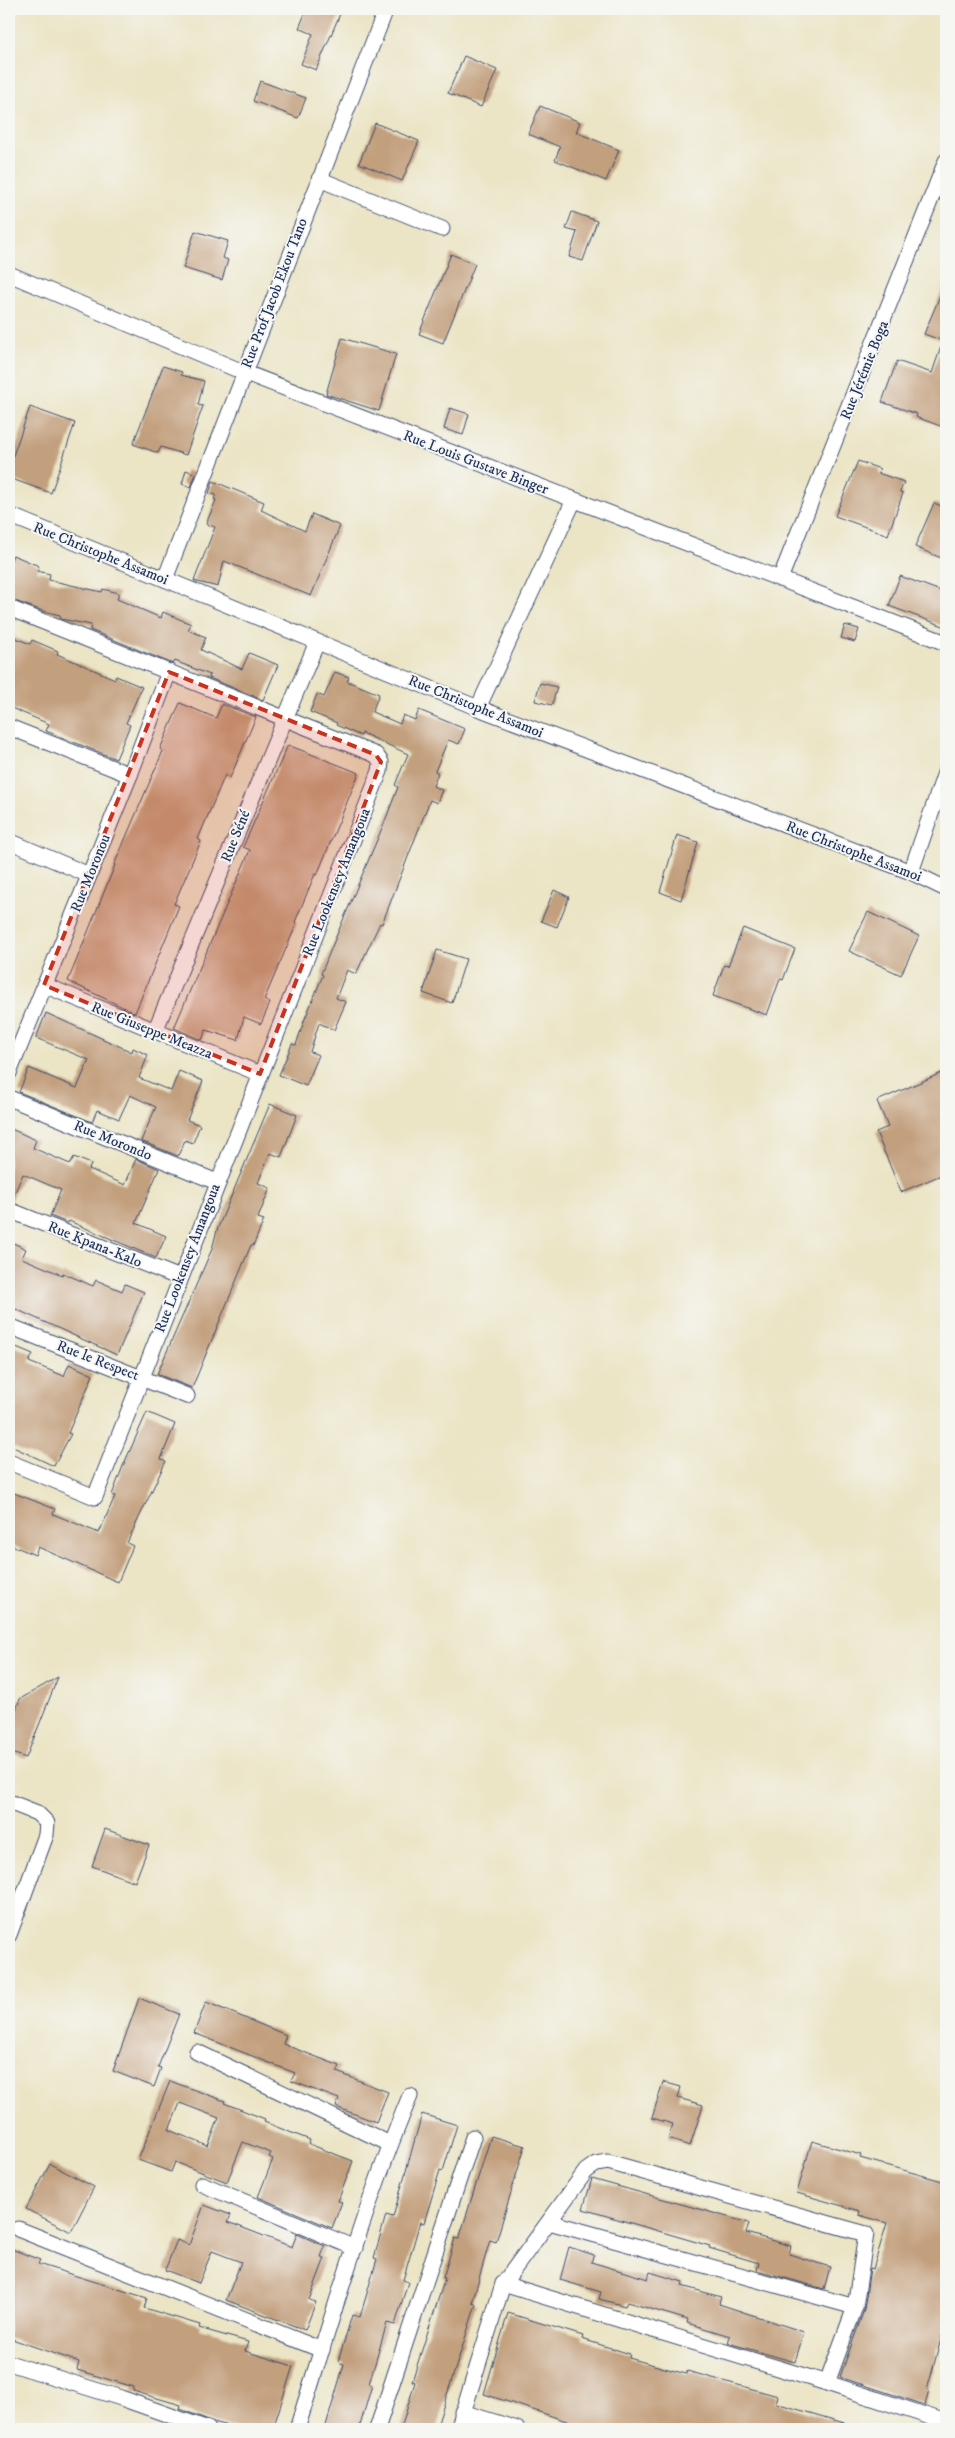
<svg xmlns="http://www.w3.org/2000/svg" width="955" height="2438" viewBox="0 0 955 2438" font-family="'IM FELL DW Pica',serif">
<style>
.building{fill:#c29f7d;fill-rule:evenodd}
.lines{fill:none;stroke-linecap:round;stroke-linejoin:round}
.street-casing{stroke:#3a4a6d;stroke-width:17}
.street{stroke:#fff;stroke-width:15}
.marked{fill:#c8321e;fill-opacity:0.2;stroke:#c8321e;stroke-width:4;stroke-dasharray:10 6;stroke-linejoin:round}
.labels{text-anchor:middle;stroke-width:4;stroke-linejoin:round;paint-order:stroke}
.street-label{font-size:15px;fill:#1b2f5e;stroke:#f6f6f2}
</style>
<rect width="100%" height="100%" fill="#f6f6f2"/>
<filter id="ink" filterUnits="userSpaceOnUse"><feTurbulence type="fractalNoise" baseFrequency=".02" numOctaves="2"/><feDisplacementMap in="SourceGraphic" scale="10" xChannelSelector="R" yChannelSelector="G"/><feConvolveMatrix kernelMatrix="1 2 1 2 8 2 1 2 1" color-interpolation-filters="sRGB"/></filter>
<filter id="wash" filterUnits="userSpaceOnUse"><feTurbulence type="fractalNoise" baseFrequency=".0096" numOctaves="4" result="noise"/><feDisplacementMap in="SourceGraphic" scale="20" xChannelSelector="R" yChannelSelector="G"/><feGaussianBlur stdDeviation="1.12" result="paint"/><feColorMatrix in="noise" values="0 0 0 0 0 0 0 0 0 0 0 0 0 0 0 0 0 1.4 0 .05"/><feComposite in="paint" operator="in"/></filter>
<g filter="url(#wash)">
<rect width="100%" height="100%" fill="#ebe4c5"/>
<g id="blocks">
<!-- building -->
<g class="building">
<path d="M307,9H327L340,14L316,70L301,64L313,34L299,28Z"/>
<path d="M464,56L497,70L481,107L448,93Z"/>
<path d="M260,81L306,98L298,118L253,101Z"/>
<path d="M540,106L580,122L576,132L619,150L606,181L555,160L560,147L528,134Z"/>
<path d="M375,123L419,141L402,181L359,163Z"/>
<path d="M572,212L597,221L583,261L569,257L577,232L566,229Z"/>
<path d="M195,231L228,241L223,258L228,260L222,280L183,268Z"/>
<path d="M451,254L475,264L443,343L419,334Z"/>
<path d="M946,281V417L943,427L916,417L917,414L882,402L897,361L932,373L943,341L924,334Z"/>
<path d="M342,338L396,354L379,411L326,394Z"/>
<path d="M163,366L182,372L181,375L204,381L198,405L203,406L186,455L161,447L158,453L133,444Z"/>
<path d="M30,407L75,423L51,493L9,478V467Z"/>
<path d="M450,408L469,414L463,435L444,429Z"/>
<path d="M858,461L880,469L878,473L904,482L900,492L903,493L888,535L835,516Z"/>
<path d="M186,470L196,474L191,487L182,484Z"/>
<path d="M213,481L264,502L261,510L305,531L312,514L340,526L311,596L224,561L218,587L194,581L215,527L206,524L216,500L214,499L216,495L209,493Z"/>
<path d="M934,503L946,508V560L915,547Z"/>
<path d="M13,555L39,566L37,571L50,574L49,580L102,592L103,589L119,593L117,599L161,618L163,612L191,624L188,630L206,637L201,650L242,669L249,653L278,665L263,700L209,678L210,675L175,661L173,664L90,630L91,625L61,619L60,615L43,611L9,599V564Z"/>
<path d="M900,576L946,593V627L889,606Z"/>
<path d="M845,625L859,629L855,642L841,638Z"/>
<path d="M9,635L30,644L32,640L58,651L57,654L115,679L116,676L142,687L126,723L130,725L116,759L46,731L49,724L9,707Z"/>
<path d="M335,672L349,677L347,681L379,694L372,712L400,724L403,715L415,720L419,710L465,729L459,744L448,740L435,771L438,773L433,786L442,790L437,803L430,800L382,924L380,923L356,974L347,970L336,998L346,1002L334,1030L319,1023L310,1052L319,1055L306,1086L279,1075L292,1044L296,1045L304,1021L323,975L321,974L333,944L385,821L398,787L395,785L408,754L362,733L361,736L336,725L337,723L310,712L317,694L324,697Z"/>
<path d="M540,683L557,687L552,705L535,701Z"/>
<path d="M180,703L216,718L222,704L256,717L230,778L225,775L198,839L201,841L174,904L179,906L135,1013L68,981L115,865H114L163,751L160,749Z"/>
<path d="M288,745L359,773L317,875L315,874L295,922L297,923L264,1000L270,1003L261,1024L244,1017L238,1040L206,1030L202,1040L174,1028L250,850L243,847Z"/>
<path d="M677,835L698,842L681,900L660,892Z"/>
<path d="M554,890L569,897L557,927L541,921Z"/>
<path d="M868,912L919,936L901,975L849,951Z"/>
<path d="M743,928L795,949L783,980L780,979L767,1015L713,996L724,965L728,966Z"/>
<path d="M437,950L466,959L452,1003L423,993Z"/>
<path d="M46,1013L132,1052L133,1048L148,1055L139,1078L171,1091L179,1071L203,1081L187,1120L200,1125L193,1143L185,1140L178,1156L141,1141L156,1107L130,1095L119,1119L97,1110L92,1122L19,1092L29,1068L77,1088L89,1060L36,1038Z"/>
<path d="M946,1071V1173L901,1192L876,1132L888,1127L877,1101Z"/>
<path d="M270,1104L297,1115L281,1157L270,1153L258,1183L270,1188L258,1218L264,1220L253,1246L251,1245L192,1388L157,1374L212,1249L217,1230Z"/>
<path d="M9,1128L36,1140L33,1148L70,1164L74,1157L91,1164L89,1169L125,1185L136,1159L159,1169L136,1223L166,1236L156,1258L69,1221L68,1223L50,1216L61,1190L23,1174L11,1201H9Z"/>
<path d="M9,1241L26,1249L22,1258L62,1275L63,1273L93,1286L96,1280L122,1291L125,1284L144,1292L117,1355L9,1306Z"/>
<path d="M9,1344L33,1354L29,1362L64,1376L69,1364L93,1375L68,1433L71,1434L54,1466L9,1445Z"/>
<path d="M147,1412L175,1424L161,1459L166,1461L127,1543L133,1546L118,1582L38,1547L35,1555L9,1544V1491L55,1509L53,1514L99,1533L115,1496L112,1495L123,1466Z"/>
<path d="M58,1677L26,1758L9,1752V1728L20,1699Z"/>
<path d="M105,1829L149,1845L135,1882L92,1866Z"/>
<path d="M139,1998L179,2014L158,2067L161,2068L154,2087L113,2071Z"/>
<path d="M206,2002L286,2035L283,2044L340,2066L337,2072L388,2092L376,2122L336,2107L339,2099L291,2081L295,2073L194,2033Z"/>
<path d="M170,2081L225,2101L224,2103L265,2119L264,2122L310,2140L309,2144L353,2161L338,2201L342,2202L332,2228L258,2197L273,2159L269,2157L271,2153L243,2142L227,2182L175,2162L171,2172L138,2160ZM180,2103L219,2118L208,2146L169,2130Z"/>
<path d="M663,2082L681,2087L678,2098L703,2105L690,2146L668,2139L673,2124L652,2118Z"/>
<path d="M422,2114L457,2125L443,2171L440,2170L424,2223L420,2222L403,2280L408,2282L395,2325L387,2323L369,2384L372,2385L359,2429H325L344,2364L338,2362L352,2315L360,2317L377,2259L374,2258L386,2215L393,2217Z"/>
<path d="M491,2136L525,2146L496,2242L490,2240L472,2303L476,2304L436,2429H401L415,2382L412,2381L445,2278H443L455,2238L459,2239Z"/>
<path d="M812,2141L861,2155L860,2158L946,2182V2226L941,2245L946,2246V2321L927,2390L929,2391L925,2405L840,2377L864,2310L870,2268L873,2269L887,2223L859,2215L860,2211L797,2193Z"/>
<path d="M50,2164L94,2187L71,2232L26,2209Z"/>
<path d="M592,2179L749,2223L746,2233L791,2246L789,2254L830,2267L824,2289L757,2270L759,2263L709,2248L710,2246L583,2209Z"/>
<path d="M204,2205L231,2215L228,2222L292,2247L297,2234L325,2246L321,2257L325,2258L309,2300L316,2302L305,2330L226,2300L241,2262L212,2251L199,2283L165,2270L177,2240L189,2245Z"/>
<path d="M569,2247L594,2255L591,2262L648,2279L650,2272L683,2282L682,2286L721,2297L719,2304L804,2332L795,2362L728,2343L730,2336L687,2323L688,2320L627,2302L625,2306L599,2299L601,2292L560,2280Z"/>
<path d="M9,2248L40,2260L38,2264L147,2298L144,2308L200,2325L199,2328L248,2342L245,2351L293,2366L273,2429H239L214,2422L180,2409L181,2405L133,2391L134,2387L77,2370L79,2362L9,2338Z"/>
<path d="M508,2313L583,2336L582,2339L630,2354L629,2358L686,2374L687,2371L778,2396L776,2403L851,2425V2429H591L484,2394Z"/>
</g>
</g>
</g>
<g filter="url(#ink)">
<use href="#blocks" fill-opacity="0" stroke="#3a4a6d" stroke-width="1"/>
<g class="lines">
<!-- street casing -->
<g class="street-casing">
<g id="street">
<path d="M319,179L442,229"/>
<path d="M9,274L243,372L946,643"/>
<path d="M9,515L478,708L911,872L946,889"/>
<path d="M165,579L386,9"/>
<path d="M780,579L946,161"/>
<path d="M9,608L376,755L381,762L380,771L95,1497L9,1462"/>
<path d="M478,708L574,500"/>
<path d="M9,727L130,775"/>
<path d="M9,841L89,875"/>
<path d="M911,872L946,770"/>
<path d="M44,985L260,1074"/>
<path d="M155,1031L317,642"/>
<path d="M9,1073L130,775L169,672"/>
<path d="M9,1098L217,1182"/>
<path d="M9,1210L180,1278"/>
<path d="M9,1326L187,1396"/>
<path d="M9,1802L37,1813L47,1823L46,1835L9,1935"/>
<path d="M197,2052L390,2144"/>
<path d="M202,2184L355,2248"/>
<path d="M549,2222L855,2307"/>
<path d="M18,2229L322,2350"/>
<path d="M503,2284L827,2383L946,2422"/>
<path d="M9,2363L121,2398L208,2429"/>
<path d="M462,2412L517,2429"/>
<path d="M297,2429C332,2318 365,2204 410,2096"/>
<path d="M377,2429L473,2137"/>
<path d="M458,2429L503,2284L586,2171L596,2164L608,2162L866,2234L855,2307L827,2383"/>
</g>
</g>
<!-- street -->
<use href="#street" class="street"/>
</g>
</g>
<!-- marked area -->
<path class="marked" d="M169,672L376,755L381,762L260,1074L44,985Z"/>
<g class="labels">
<!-- street labels -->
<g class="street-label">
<text transform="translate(274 293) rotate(-69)" y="5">Rue Prof Jacob Ekou Tano</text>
<text transform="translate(864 370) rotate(-68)" y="5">Rue Jérémie Boga</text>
<text transform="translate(476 462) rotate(21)" y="5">Rue Louis Gustave Binger</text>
<text transform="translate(101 553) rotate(22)" y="5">Rue Christophe Assamoi</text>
<text transform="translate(476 706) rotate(22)" y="5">Rue Christophe Assamoi</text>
<text transform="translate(235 836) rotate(-68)" y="5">Rue Séné</text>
<text transform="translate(854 851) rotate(21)" y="5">Rue Christophe Assamoi</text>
<text transform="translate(90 873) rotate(-68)" y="5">Rue Moronou</text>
<text transform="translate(336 882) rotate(-68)" y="5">Rue Lookensey Amangoua</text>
<text transform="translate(152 1030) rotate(22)" y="5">Rue Giuseppe Meazza</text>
<text transform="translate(113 1140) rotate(22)" y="5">Rue Morondo</text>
<text transform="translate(95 1244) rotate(22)" y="5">Rue Kpana-Kalo</text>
<text transform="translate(187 1258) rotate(-69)" y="5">Rue Lookensey Amangoua</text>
<text transform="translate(98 1360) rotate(21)" y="5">Rue le Respect</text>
</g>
</g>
<!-- margin -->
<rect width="955" height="2438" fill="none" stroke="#f6f6f2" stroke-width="30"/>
</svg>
